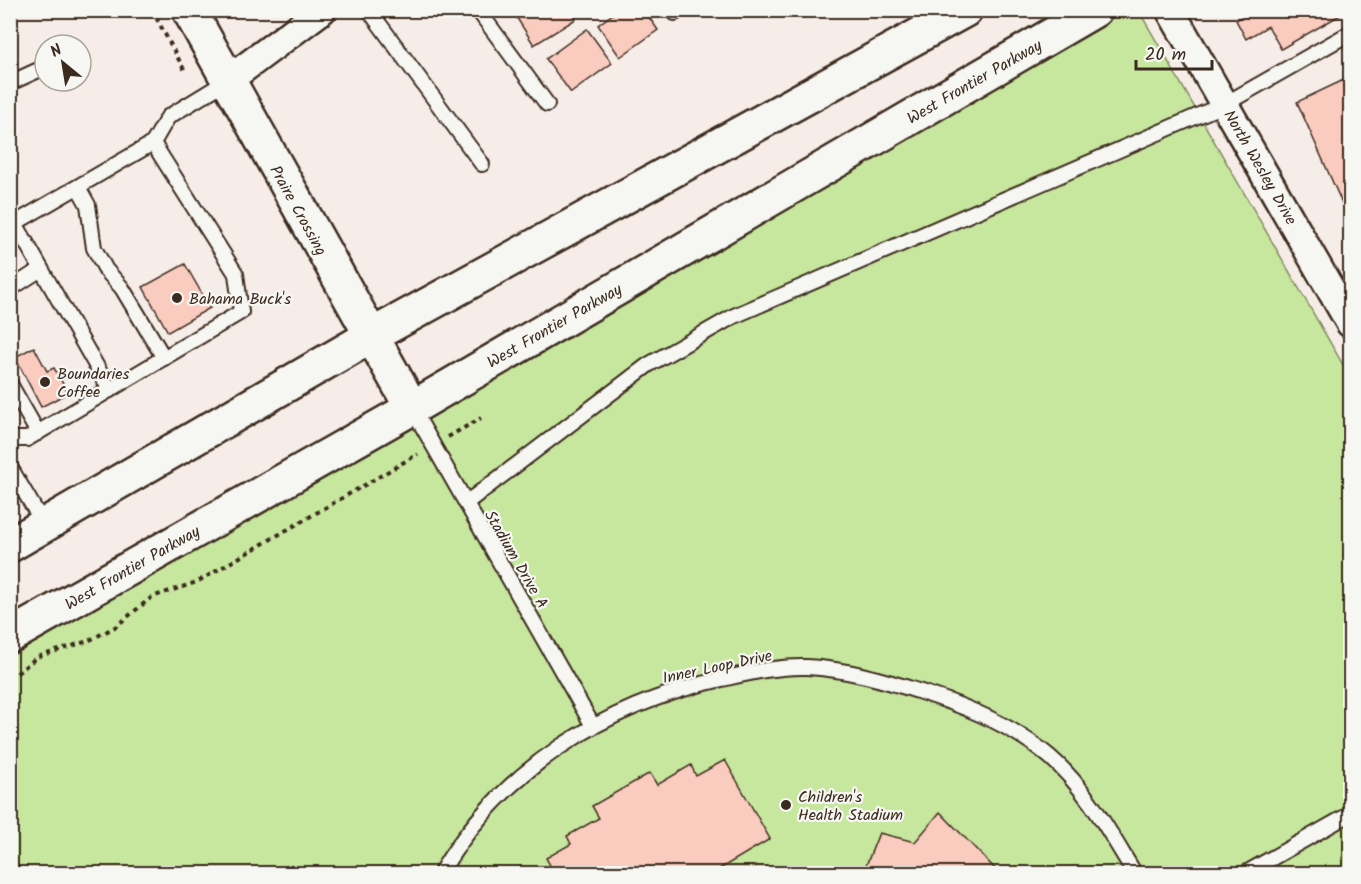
<svg xmlns="http://www.w3.org/2000/svg" width="1361" height="884" viewBox="0 0 1361 884" font-family="Kalam,sans-serif">
<style>
.green{fill:#c7e69e;stroke:#81885e;stroke-width:1.5}
.building{fill:#facbbf;stroke:#3b2a1e;stroke-width:1.5}
.lines{fill:none;stroke-linecap:round;stroke-linejoin:round}
.service-casing{stroke:#3b2a1e;stroke-width:18}
.minor-casing{stroke:#3b2a1e;stroke-width:32}
.tertiary-casing{stroke:#3b2a1e;stroke-width:38}
.path{stroke:#3b2a1e;stroke-width:4;stroke-dasharray:4.5 4.5;stroke-linecap:butt}
.service{stroke:#f6f6f2;stroke-width:14}
.minor{stroke:#f6f6f2;stroke-width:27}
.tertiary{stroke:#f6f6f2;stroke-width:33}
.poi-dot{fill:#3b2a1e;stroke:#f6f6f2;stroke-width:2}
.labels{text-anchor:middle;stroke-width:4.5;stroke-linejoin:round;paint-order:stroke}
.street-label{font-size:16px;fill:#3b2a1e;stroke:#f6f6f2}
.poi-label{font-size:16px;fill:#3b2a1e;stroke:#f6f6f2;text-anchor:start}
</style>
<rect width="100%" height="100%" fill="#f7ede8"/>
<filter id="ink" filterUnits="userSpaceOnUse"><feTurbulence type="fractalNoise" baseFrequency=".0167" numOctaves="2"/><feDisplacementMap in="SourceGraphic" scale="12" xChannelSelector="R" yChannelSelector="G"/><feConvolveMatrix kernelMatrix="1 2 1 2 8 2 1 2 1" color-interpolation-filters="sRGB"/></filter>
<g filter="url(#ink)">
<!-- green -->
<path class="green" d="M1106,11H1139L1350,377V873H11L10,640Z"/>
<!-- building -->
<g class="building">
<path d="M516,10H571L576,19L534,45L513,12Z"/>
<path d="M618,10H644L658,30L620,57L598,25Z"/>
<path d="M1253,10H1349L1281,49L1268,26L1246,39L1236,20Z"/>
<path d="M587,29L612,63L571,93L546,59Z"/>
<path d="M1350,77V221L1297,102Z"/>
<path d="M185,264L210,308L168,332L143,287Z"/>
<path d="M34,347L47,371L54,368L68,393L41,407L15,357Z"/>
<path d="M725,760L770,839L711,874H555L546,858L571,844L567,836L599,818L592,806L650,773L657,785L691,765L696,776Z"/>
<path d="M940,812L1000,874H860L865,868L879,833L915,842Z"/>
</g>
<g class="lines">
<!-- service casing -->
<g class="service-casing">
<g id="service">
<path d="M369,10L482,164"/>
<path d="M478,10L547,104"/>
<path d="M673,10L675,13"/>
<path d="M10,83L45,67"/>
<path d="M78,187L88,205L94,248L106,270L122,288L164,358"/>
<path d="M15,223L110,390"/>
<path d="M10,226L153,143"/>
<path d="M10,289L41,269"/>
<path d="M10,384L38,433"/>
<path d="M412,408L593,726"/>
<path d="M10,439H27L241,312L236,274L153,143L168,117L227,81"/>
<path d="M10,467L44,525"/>
<path d="M466,503L648,365L734,316L1225,104L1350,33"/>
<path d="M440,874C501,769 605,705 722,679C749,673 778,666 807,667C846,669 884,680 921,692C966,706 1014,726 1050,757C1086,788 1110,833 1135,874"/>
<path d="M1244,874L1350,814"/>
</g>
</g>
<!-- minor casing -->
<g class="minor-casing">
<g id="minor">
<path d="M1170,10L1350,323"/>
<path d="M227,81L322,10"/>
</g>
</g>
<!-- tertiary casing -->
<g class="tertiary-casing">
<g id="tertiary">
<path d="M189,10L412,408"/>
<path d="M10,545L371,336L965,10"/>
<path d="M10,636L412,408L1095,10"/>
</g>
</g>
<!-- path -->
<g class="path">
<path d="M152,10L186,73"/>
<path d="M448,437L481,418"/>
<path d="M10,679L37,657L88,641L115,627L152,597L197,582L418,454"/>
</g>
<!-- service -->
<use href="#service" class="service"/>
<!-- minor -->
<use href="#minor" class="minor"/>
<!-- tertiary -->
<use href="#tertiary" class="tertiary"/>
</g>
</g>
<!-- markers -->
<g class="poi-dot">
<circle cx="177" cy="298" r="6"/>
<circle cx="45" cy="382" r="6"/>
<circle cx="786" cy="805" r="6"/>
</g>
<g class="labels">
<!-- street labels -->
<g class="street-label">
<text transform="translate(974 81) rotate(-30)" y="6">West Frontier Parkway</text>
<text transform="translate(1261 167) rotate(60)" y="6">North Wesley Drive</text>
<text transform="translate(299 210) rotate(61)" y="6">Praire Crossing</text>
<text transform="translate(554 325) rotate(-30)" y="6">West Frontier Parkway</text>
<text transform="translate(517 559) rotate(60)" y="6">Stadium Drive A</text>
<text transform="translate(132 567) rotate(-30)" y="6">West Frontier Parkway</text>
<text transform="translate(717 666) rotate(-12)" y="6">Inner Loop Drive</text>
</g>
<!-- poi labels -->
<g class="poi-label">
<text x="189" y="304">Bahama Buck's</text>
<text x="57" y="379">Boundaries<tspan x="57" dy="18">Coffee</tspan></text>
<text x="798" y="802">Children's<tspan x="798" dy="18">Health Stadium</tspan></text>
</g>
</g>
<!-- margin -->
<rect width="1361" height="884" fill="none" stroke="#f6f6f2" stroke-width="36"/>
<rect x="18" y="18" width="1325" height="848" fill="none" stroke="#3b2a1e" stroke-width="2" filter="url(#ink)"/>
<!-- north arrow -->
<g transform="translate(63 63) rotate(330)"><circle r="28" fill="#f6f6f2" stroke="#aba49d" stroke-width="1.5"/>
<path d="M0-4.5L10 22L0 15L-10 22Z" fill="#3b2a1e"/>
<text y="-9" font-size="16" font-weight="bold" text-anchor="middle" fill="#3b2a1e">N</text>
</g>
<!-- scale -->
<path d="M1136 60v9h76v-9" fill="none" stroke="#3b2a1e" stroke-width="3"/>
<text x="1145" y="60" font-size="18" fill="#3b2a1e" stroke="#f6f6f2" stroke-width="4.5" paint-order="stroke">20 m</text>
</svg>
